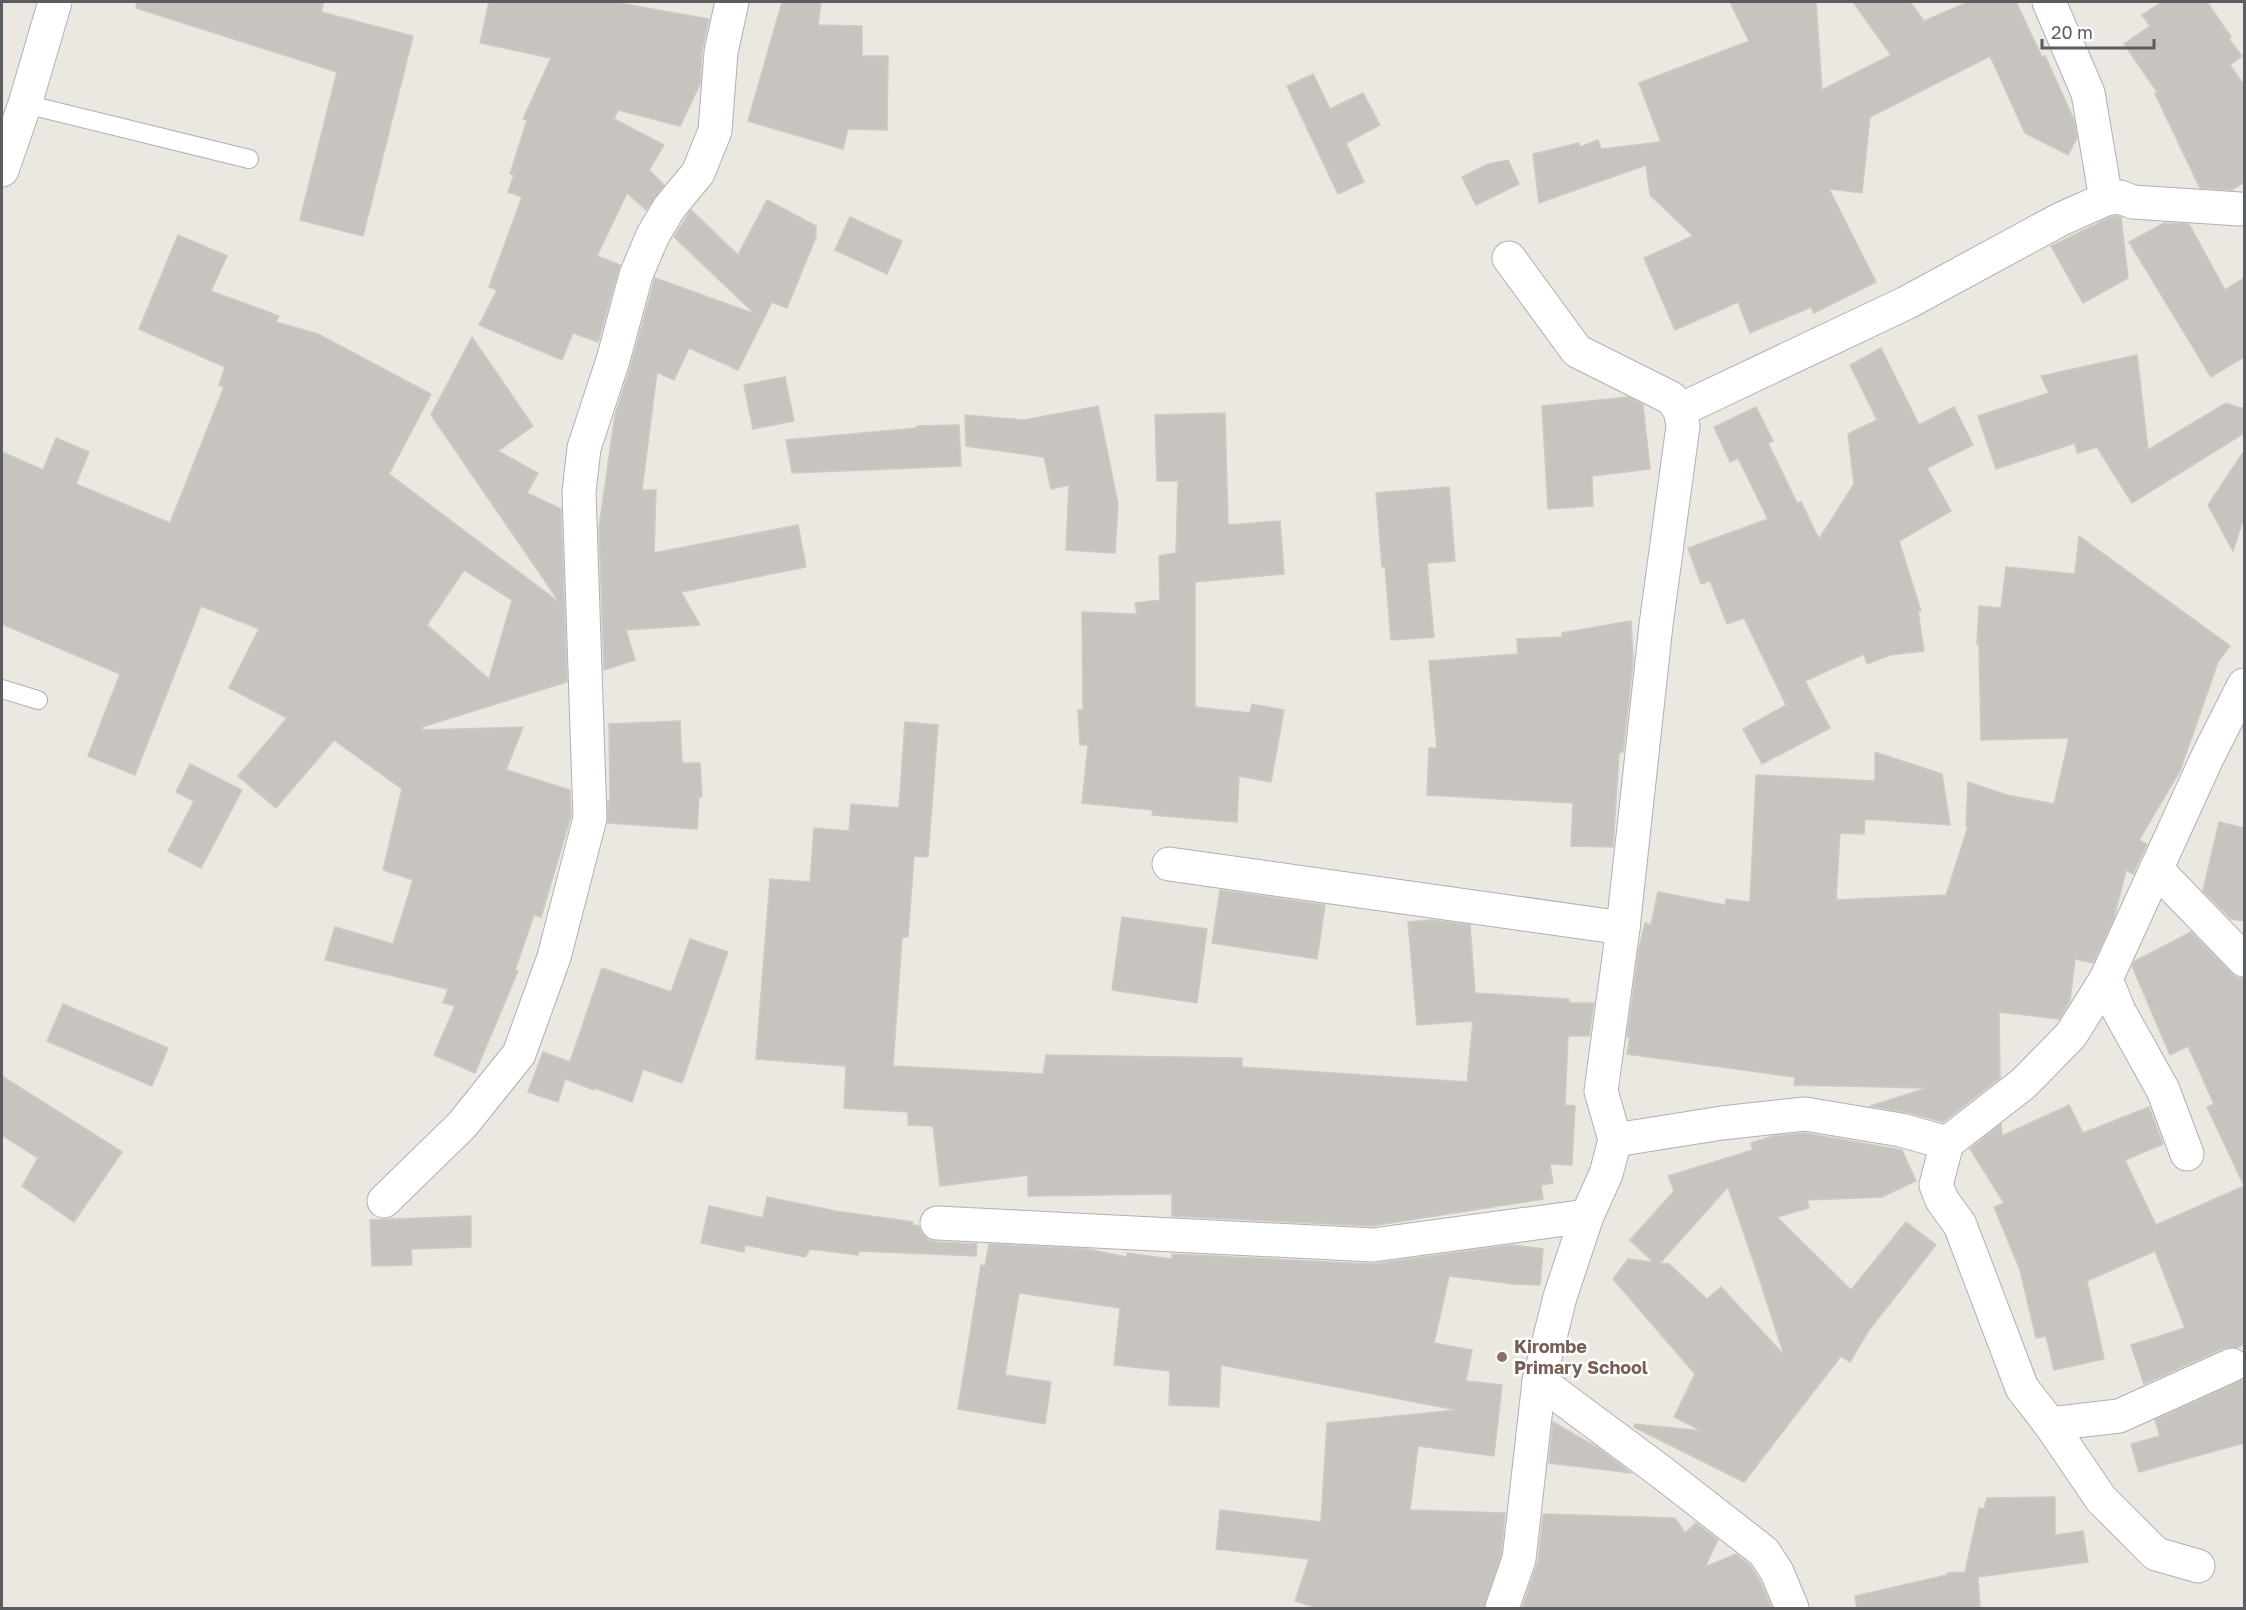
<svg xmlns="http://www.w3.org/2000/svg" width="2246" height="1610" viewBox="0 0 2246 1610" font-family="'Golos Text',sans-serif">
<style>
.building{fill:#c7c3bf;stroke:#cfc9c1;stroke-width:1.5;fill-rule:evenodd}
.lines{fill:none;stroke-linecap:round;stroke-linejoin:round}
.lane-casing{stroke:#aeb0b3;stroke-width:20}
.street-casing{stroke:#aeb0b3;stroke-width:35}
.secondary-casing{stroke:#afb2b6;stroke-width:35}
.lane{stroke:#fff;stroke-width:18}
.street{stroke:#fff;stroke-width:33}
.secondary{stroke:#fff;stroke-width:33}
.education-dot{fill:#8d6e63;stroke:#fff;stroke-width:2}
.labels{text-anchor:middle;stroke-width:5;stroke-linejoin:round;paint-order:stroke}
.education-label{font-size:18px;font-weight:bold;fill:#785e54;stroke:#fff;text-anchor:start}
</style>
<rect width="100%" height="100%" fill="#ebe8e2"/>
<!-- building -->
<g class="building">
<path d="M137,2H324L321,12L413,36L363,236L300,220L337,72L136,8Z"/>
<path d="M489,2H614L709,19L702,50L700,84L680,126L618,110L614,119L664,145L649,170L664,185L646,210L627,193L597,256L620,265L598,342L573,333L562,360L479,325L497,290L489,287L522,197L508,192L514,175L510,174L527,120L523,119L551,58L480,43Z"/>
<path d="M782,2H821L818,25L862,26V56H888L887,130L848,129L843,149L748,121Z"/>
<path d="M1730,2H1816L1822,90L1891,55L1853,2H1910L1924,21L1968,2H2016L2042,57L2045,56L2074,120L2077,138L2068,155L2025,133L1990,56L1870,117L1862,193L1829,189L1876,282L1814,313L1811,307L1750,333L1738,302L1675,330L1644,258L1693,236L1650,195L1646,165L1539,203L1533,154L1579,143L1580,147L1598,140L1601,149L1661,142L1639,83L1749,41Z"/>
<path d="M2162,2H2207L2231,37L2229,39L2242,56L2230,65L2244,85V182L2232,190L2200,188L2155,94L2157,92L2124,44L2150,26L2142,15Z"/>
<path d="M1313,74L1330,109L1363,93L1380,125L1346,143L1364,182L1338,194L1287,86Z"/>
<path d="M1508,160L1519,184L1476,205L1462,177L1488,164Z"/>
<path d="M767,200L816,226V237L787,308L772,302L738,370L689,348L674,380L657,372L642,490H656L654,553L798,525L806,567L681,592L700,625L626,630L635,660L604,670L599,528L615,415L631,365L654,281L655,278L755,314L674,237L691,210L738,255Z"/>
<path d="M2118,216L2121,217L2128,278L2083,303L2051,246L2111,217Z"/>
<path d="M850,217L902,241L887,274L835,250Z"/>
<path d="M2164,223L2189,224L2225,290L2244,278V357L2211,377L2129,242Z"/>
<path d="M178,235L227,256L211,291L279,316L276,322L318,334L431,394L389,474L560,603L431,415L472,337L533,426L498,451L538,473L527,493L561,509L567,682L422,727L423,730L523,727L506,770L570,790L571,816L541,917L534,915L515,970L518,971L475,1073L434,1055L455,1006L443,1003L448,989L325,960L335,927L393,944L413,880L383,870L402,789L334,740L276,808L238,776L287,718L229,688L259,629L201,606L135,775L88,756L120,674L2,624V452L43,470L56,438L89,452L76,484L170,523L224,387L219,385L225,367L139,329ZM464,570L512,600L489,679L427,625Z"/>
<path d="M1881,348L1919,425L1954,407L1973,445L1927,468L1951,511L1899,541L1921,611H1918L1924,651L1890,655L1867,664L1864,654L1805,681L1830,728L1762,764L1743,729L1786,705L1744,618L1727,624L1710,581L1701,584L1688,548L1768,519L1738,458L1730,462L1714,427L1756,407L1773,441L1768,443L1797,503L1801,502L1819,539L1854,484L1848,434L1877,420L1850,365Z"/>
<path d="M2137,355L2148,450L2226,403L2244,409V433L2132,503L2097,447L2077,453L2075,443L1996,469L1978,416L2049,393L2041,376Z"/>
<path d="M785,377L794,421L753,429L744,385Z"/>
<path d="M1628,397L1643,405L1650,469L1592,476L1593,506L1548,509L1542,406Z"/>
<path d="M1098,406L1118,504L1115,553L1066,550L1069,485L1051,489L1044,457L966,446L965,415L1024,420Z"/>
<path d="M1225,413L1228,525L1280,521L1284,574L1195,582V707L1250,713L1252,704L1284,710L1271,782L1239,776L1237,822L1152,815L1153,810L1082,803L1088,745H1080L1078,710H1083L1082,612L1137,614L1135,603L1160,600L1159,556L1176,553L1178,481H1157L1155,415Z"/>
<path d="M959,425L961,466L792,473L786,440L917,428V426Z"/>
<path d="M2244,451V517L2233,551L2208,505Z"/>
<path d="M1449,487L1455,561L1427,563L1434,637L1391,640L1385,566L1382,567L1376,493Z"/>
<path d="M2079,536L2230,646L2218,662L2180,771L2139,840L2147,844L2133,874L2126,870L2114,918L2093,963L2075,959L2070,1001L2059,1019L1999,1012L2000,1078L1943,1122L1906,1112L1870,1106L1927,1088L1794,1085L1795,1077L1627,1054L1630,1037H1627L1639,949L1645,923L1651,925L1658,892L1725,905L1726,899L1750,902L1756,775L1875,781V752L1942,774L1950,825L1865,819L1864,834L1840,833L1836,900L1946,895L1968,827L1966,826L1968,782L2007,795L2054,804L2069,738L1981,740L1979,644H1977L1979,606L2001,608L2006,567L2075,574Z"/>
<path d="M1631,621L1633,662L1623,752L1619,753L1613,847L1571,846L1573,803L1427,795L1429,748H1437L1429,661L1518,654L1517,639L1562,637V633Z"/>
<path d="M680,721L682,763H700L702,797H699L697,829L608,823V801L610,802L609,724Z"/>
<path d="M905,722L938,725L928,857L914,856L908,937H902L893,1066L1043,1074L1046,1055L1242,1058V1067L1467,1082L1473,1021L1417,1025L1408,922L1432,920L1470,925L1475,993L1569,999V1003H1594L1589,1036H1568L1565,1105L1575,1106L1572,1165L1550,1164L1553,1183L1541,1185L1543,1199L1371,1226L1172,1216V1194L1028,1196V1175L940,1186L933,1126L908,1125V1112L844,1108L846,1066L756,1059L770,879L810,882L814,828L849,831L851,804L899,808Z"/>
<path d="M190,764L242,790L201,868L168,851L194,801L176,792Z"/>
<path d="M2219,822L2244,828V921L2231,919L2203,891Z"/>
<path d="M1220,890L1325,905L1317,959L1212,943Z"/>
<path d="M1122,917L1207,929L1197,1003L1112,990Z"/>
<path d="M2191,932L2231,973L2238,978H2244V1344L2237,1348H2224L2144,1384L2131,1345L2185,1328L2155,1251L2087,1281L2104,1359L2054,1370L2046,1336L2036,1338L2020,1270L1994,1207L2004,1203L1970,1149L2001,1124L2002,1136L2069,1105L2083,1133L2149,1107L2163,1144L2125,1160L2156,1225L2244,1186L2207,1107L2214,1104L2188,1046L2170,1055L2132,966L2135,961Z"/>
<path d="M690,939L728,952L682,1083L643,1069L632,1102L595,1088L594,1090L565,1079L558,1102L528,1092L543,1052L570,1062L602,968L671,992Z"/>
<path d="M63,1004L168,1048L152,1086L47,1041Z"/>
<path d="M2,1076L122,1152L74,1222L22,1186L38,1158L2,1135Z"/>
<path d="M1804,1133L1902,1150L1916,1181L1882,1197L1807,1200L1809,1208L1777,1217L1851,1290L1906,1222L1936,1245L1869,1330L1850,1362L1841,1356L1744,1482L1634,1427L1635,1424L1702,1431L1674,1417L1695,1374L1613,1279L1628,1259L1653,1262L1630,1240L1674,1191L1668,1176L1753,1150L1751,1143L1773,1136ZM1728,1187L1756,1269L1784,1355L1721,1287L1707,1299L1669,1264L1660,1263Z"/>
<path d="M767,1197L835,1211L913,1222V1225L919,1226L921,1232L927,1239L936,1242L977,1244L976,1256L859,1251L858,1255L810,1249L805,1257L745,1245L744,1252L701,1243L709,1206L763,1218Z"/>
<path d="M471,1216V1247L411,1249L412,1265L372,1266L370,1220Z"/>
<path d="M989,1244L1087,1249L1127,1257V1253L1172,1259V1254L1372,1264L1512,1245L1543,1249L1540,1285L1514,1284L1449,1276L1434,1343L1472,1350L1466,1381L1502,1385L1494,1456L1418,1446L1410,1510L1505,1513L1501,1555L1484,1608H1317L1295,1601L1309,1559L1216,1549L1220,1510L1321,1522L1327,1423L1457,1410L1221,1365L1219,1407L1169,1405L1170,1371L1114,1365L1120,1308L1019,1293L1005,1375L1051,1382L1045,1424L958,1409L981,1265L985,1266Z"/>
<path d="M2242,1380L2244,1395V1443L2139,1472L2131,1444L2160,1436L2155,1420Z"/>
<path d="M1553,1422L1598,1448L1631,1473L1549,1463Z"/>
<path d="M2055,1497V1535L2083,1531L2088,1562L1978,1577L1980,1608H1857L1855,1596L1947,1575V1573L1965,1572L1979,1508L1984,1509L1987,1498Z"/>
<path d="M1543,1514L1675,1518L1685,1533L1696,1523L1718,1540L1705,1567L1736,1554L1750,1565L1760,1581L1772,1608H1522L1538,1561Z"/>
</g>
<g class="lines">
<!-- lane casing -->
<g class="lane-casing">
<g id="lane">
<path d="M25,104L249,159"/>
<path d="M2,689L38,700"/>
</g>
</g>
<!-- street casing -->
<g class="street-casing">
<g id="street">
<path d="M2049,2L2088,93L2106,199"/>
<path d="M1680,410L1906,303L2061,219L2106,199L2120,197L2133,202L2240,209"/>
<path d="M1169,864L1623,928"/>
<path d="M2156,869L2244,960"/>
<path d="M2106,979L2119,1011L2163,1090L2187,1154"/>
<path d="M1615,1140L1722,1123L1805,1114L1901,1130L1947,1143"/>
<path d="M384,1201L462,1125L519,1054L554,957L590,818L579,492L584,448L613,360L636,275L653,235L669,208L698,173L715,131L721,52L732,2"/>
<path d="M937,1223L1373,1245L1587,1216"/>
<path d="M1539,1381L1664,1474L1764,1552L1777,1572L1792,1608"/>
<path d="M2050,1424L2119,1416L2232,1365"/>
<path d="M2198,1566L2156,1554L2101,1499L2050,1424L2022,1388L1960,1225L1942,1200L1936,1185L1947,1143L2024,1083L2071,1035L2106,979L2208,756L2244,685"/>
<path d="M1502,1608L1519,1559L1539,1381L1560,1297L1587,1216L1606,1174L1615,1140L1601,1091L1623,928L1656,625L1683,426L1680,410L1671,398L1577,351L1509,258"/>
</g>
</g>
<!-- secondary casing -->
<g class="secondary-casing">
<path id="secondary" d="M2,170L25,104L55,2"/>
</g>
<!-- lane -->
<use href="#lane" class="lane"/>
<!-- street -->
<use href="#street" class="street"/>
<!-- secondary -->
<use href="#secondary" class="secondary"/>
</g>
<!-- markers -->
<circle class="education-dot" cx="1502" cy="1357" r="6"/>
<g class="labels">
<!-- education labels -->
<g class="education-label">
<text x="1514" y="1353">Kirombe<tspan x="1514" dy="21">Primary School</tspan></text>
</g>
</g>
<!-- border -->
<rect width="2246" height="1610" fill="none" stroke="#5a5e61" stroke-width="6"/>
<!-- scale -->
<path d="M2042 39v9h112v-9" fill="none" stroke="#5a5e61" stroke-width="3"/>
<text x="2051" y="39" font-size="18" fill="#5a5e61" stroke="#ffffff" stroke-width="4.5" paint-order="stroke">20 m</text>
</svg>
